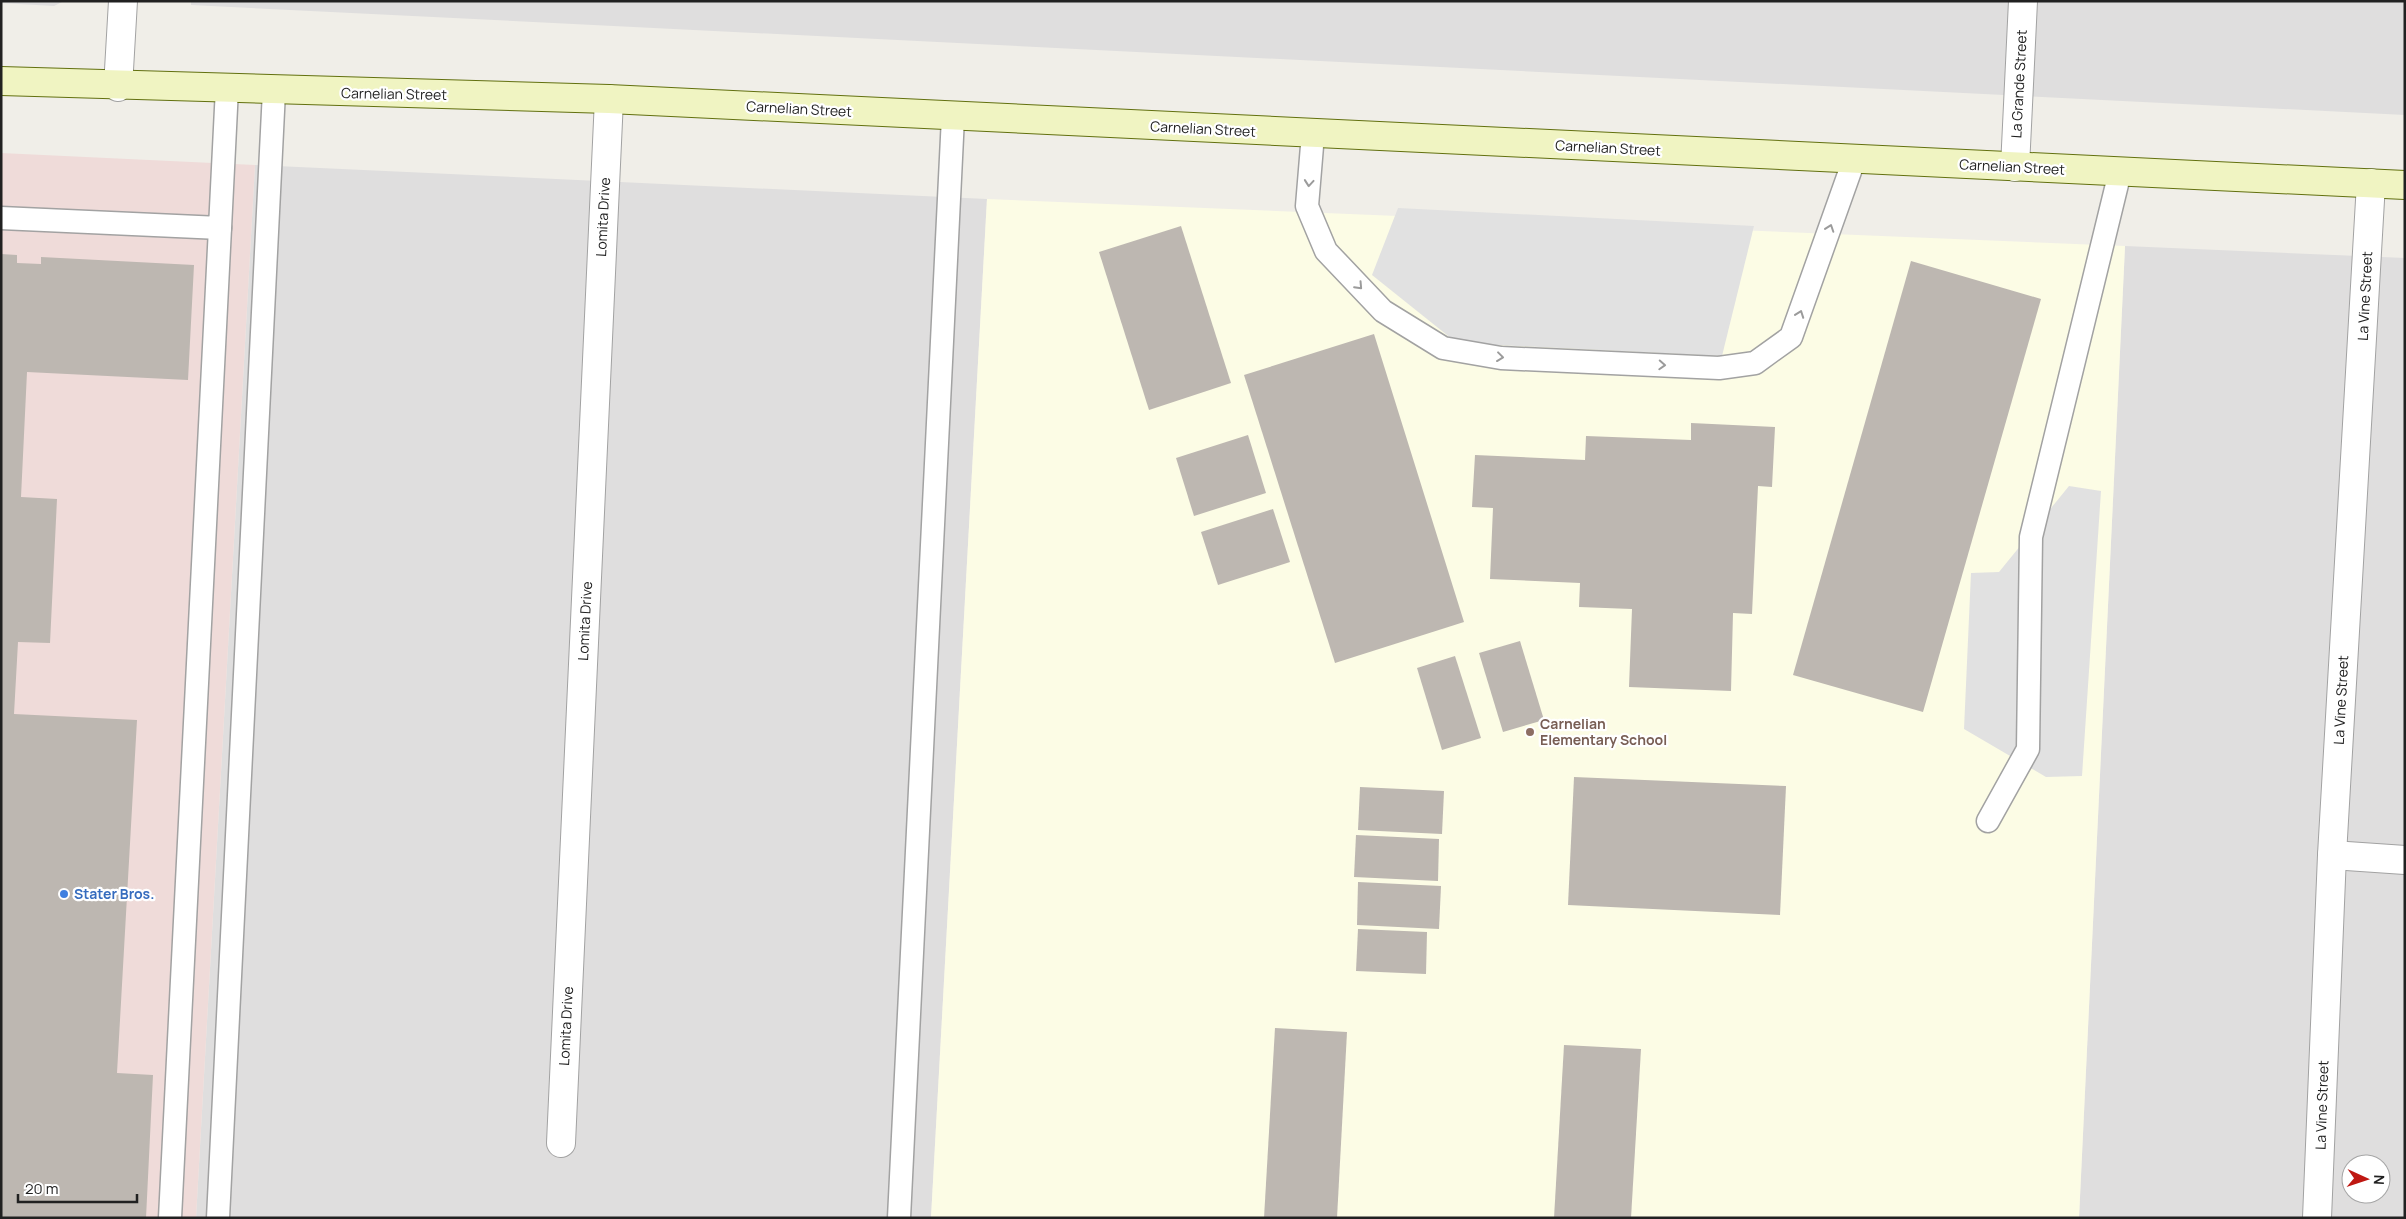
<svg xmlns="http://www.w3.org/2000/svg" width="2406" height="1219" viewBox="0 0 2406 1219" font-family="Manrope,sans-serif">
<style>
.residential{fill:#dfdede;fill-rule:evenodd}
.commercial{fill:#efdbd9}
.education{fill:#fcfce5}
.parking{fill:#e1e1e1}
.building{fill:#bdb7b1}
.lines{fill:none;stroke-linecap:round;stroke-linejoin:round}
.service-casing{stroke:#a2a2a2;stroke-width:25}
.minor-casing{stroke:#a2a2a2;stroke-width:30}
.secondary-casing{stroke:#62700f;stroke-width:30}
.service{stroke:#fff;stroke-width:22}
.minor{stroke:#fff;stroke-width:28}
.secondary{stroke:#f0f4c2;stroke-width:28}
.oneway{stroke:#9b9b9b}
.education-dot{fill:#8d6e63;stroke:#fff;stroke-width:2}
.shop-dot{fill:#3f7fe0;stroke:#fff;stroke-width:2}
.labels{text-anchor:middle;stroke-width:4.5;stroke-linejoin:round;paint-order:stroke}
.street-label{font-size:14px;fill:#212121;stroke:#fff}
.education-label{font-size:14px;font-weight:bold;fill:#785e54;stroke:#fff;text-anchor:start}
.shop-label{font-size:14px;font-weight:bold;fill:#366cbe;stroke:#fff;text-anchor:start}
</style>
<rect width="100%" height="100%" fill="#f0eee8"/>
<!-- residential -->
<g class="residential">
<path d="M1,1H64L54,6L1,3Z"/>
<path d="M191,1H2405V115L191,5Z"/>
<path d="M255,165L987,199L931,1218H196Z"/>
<path d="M2125,246L2405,258V1218H2079ZM2351,1164H2381V1194H2351Z"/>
</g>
<!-- commercial -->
<path class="commercial" d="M1,153L255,165L196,1218H1Z"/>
<!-- education -->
<path class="education" d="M987,199L2125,246L2079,1218H931Z"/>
<!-- parking -->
<g class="parking">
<path d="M1398,208L1754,226L1722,356L1457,343L1372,275Z"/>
<path d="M2069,486L2101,491L2082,776L2046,777L1964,729L1971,573L1999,572Z"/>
</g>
<!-- building -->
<g class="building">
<path d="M1181,226L1231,383L1149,410L1099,252Z"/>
<path d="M1,254L17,255V263L41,264V257L194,265L188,380L27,372L21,497L57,499L50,643L18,642L14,714L137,720L117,1073L153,1075L146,1218H1Z"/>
<path d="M1911,261L2041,299L1923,712L1793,675Z"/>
<path d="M1374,334L1464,622L1335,663L1244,375Z"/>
<path d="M1691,423L1775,427L1772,487L1758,486L1752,614L1733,613L1731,691L1629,687L1632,609L1579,607L1580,583L1490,579L1493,508L1472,507L1475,455L1585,460L1586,436L1691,440Z"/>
<path d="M1248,435L1266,493L1194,516L1176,458Z"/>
<path d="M1273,509L1290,562L1218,585L1201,532Z"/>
<path d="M1520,641L1544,720L1503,732L1479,653Z"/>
<path d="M1455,656L1481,738L1442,750L1417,668Z"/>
<path d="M1574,777L1786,786L1780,915L1568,905Z"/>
<path d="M1360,787L1444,791L1442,834L1358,830Z"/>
<path d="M1356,835L1439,839L1438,881L1354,877Z"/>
<path d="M1358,882L1441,886L1439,929L1357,925Z"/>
<path d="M1358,929L1427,932L1426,974L1356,971Z"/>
<path d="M1275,1028L1347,1032L1337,1218H1264Z"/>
<path d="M1564,1045L1641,1049L1631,1218H1554Z"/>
</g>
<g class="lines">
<!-- service casing -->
<g class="service-casing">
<g id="service">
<path d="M1313,134L1307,206L1326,251L1383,311L1443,348L1501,358L1719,368L1755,363L1791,337L1854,160"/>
<path d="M1,218L220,228L227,88"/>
<path d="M1988,821L2028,749L2031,537L2120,172"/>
<path d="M170,1218L220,228"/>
<path d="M218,1218L274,91"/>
<path d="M899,1218L953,117"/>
</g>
</g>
<!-- minor casing -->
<g class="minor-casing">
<g id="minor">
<path d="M118,87L123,1"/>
<path d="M2015,167L2023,1"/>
<path d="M2332,855L2405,860"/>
<path d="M561,1143L609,99"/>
<path d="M2317,1218L2332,855L2371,183"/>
</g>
</g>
<!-- secondary casing -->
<g class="secondary-casing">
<path id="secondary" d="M1,81L609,99L2405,185"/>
</g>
<!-- service -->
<use href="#service" class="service"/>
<!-- minor -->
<use href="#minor" class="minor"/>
<!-- secondary -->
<use href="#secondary" class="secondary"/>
</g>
<!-- one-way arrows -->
<defs><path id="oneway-chevron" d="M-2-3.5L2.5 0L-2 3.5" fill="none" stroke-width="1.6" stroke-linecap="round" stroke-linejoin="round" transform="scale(1.25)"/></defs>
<g class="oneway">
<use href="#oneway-chevron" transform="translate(1309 183) rotate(95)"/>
<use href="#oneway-chevron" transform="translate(1830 228) rotate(-71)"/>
<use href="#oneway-chevron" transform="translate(1359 286) rotate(47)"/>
<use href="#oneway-chevron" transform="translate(1800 314) rotate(-70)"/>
<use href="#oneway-chevron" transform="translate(1500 357) rotate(7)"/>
<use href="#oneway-chevron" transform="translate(1662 365) rotate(3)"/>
</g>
<!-- markers -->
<circle class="education-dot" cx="1530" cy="732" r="5"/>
<circle class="shop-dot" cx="64" cy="894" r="5"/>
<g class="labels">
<!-- street labels -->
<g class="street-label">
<text transform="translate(2019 84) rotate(-87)" y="5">La Grande Street</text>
<text transform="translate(394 94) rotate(1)" y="5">Carnelian Street</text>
<text transform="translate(799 109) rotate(3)" y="5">Carnelian Street</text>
<text transform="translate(1203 129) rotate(3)" y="5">Carnelian Street</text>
<text transform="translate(1608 148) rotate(3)" y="5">Carnelian Street</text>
<text transform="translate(2012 167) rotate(3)" y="5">Carnelian Street</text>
<text transform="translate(603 217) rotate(-87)" y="5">Lomita Drive</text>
<text transform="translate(2365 296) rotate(-87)" y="5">La Vine Street</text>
<text transform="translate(585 621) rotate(-87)" y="5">Lomita Drive</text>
<text transform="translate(2341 700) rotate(-87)" y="5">La Vine Street</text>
<text transform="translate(566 1026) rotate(-87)" y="5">Lomita Drive</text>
<text transform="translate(2322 1105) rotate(-88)" y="5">La Vine Street</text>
</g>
<!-- education labels -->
<g class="education-label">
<text x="1540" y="729">Carnelian<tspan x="1540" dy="16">Elementary School</tspan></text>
</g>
<!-- shop labels -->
<g class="shop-label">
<text x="74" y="899">Stater Bros.</text>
</g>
</g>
<!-- border -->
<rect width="2406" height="1219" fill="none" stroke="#212121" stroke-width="5"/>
<!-- north arrow -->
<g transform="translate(2366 1179) rotate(93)"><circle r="24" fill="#ffffff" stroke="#a6a6a6"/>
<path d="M0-4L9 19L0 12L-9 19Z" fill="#bf1812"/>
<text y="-8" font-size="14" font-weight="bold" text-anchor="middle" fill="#212121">N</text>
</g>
<!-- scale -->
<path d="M18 1194v8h119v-8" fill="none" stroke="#212121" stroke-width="2.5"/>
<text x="25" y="1194" font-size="15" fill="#212121" stroke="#ffffff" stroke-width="4" paint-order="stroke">20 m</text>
</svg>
